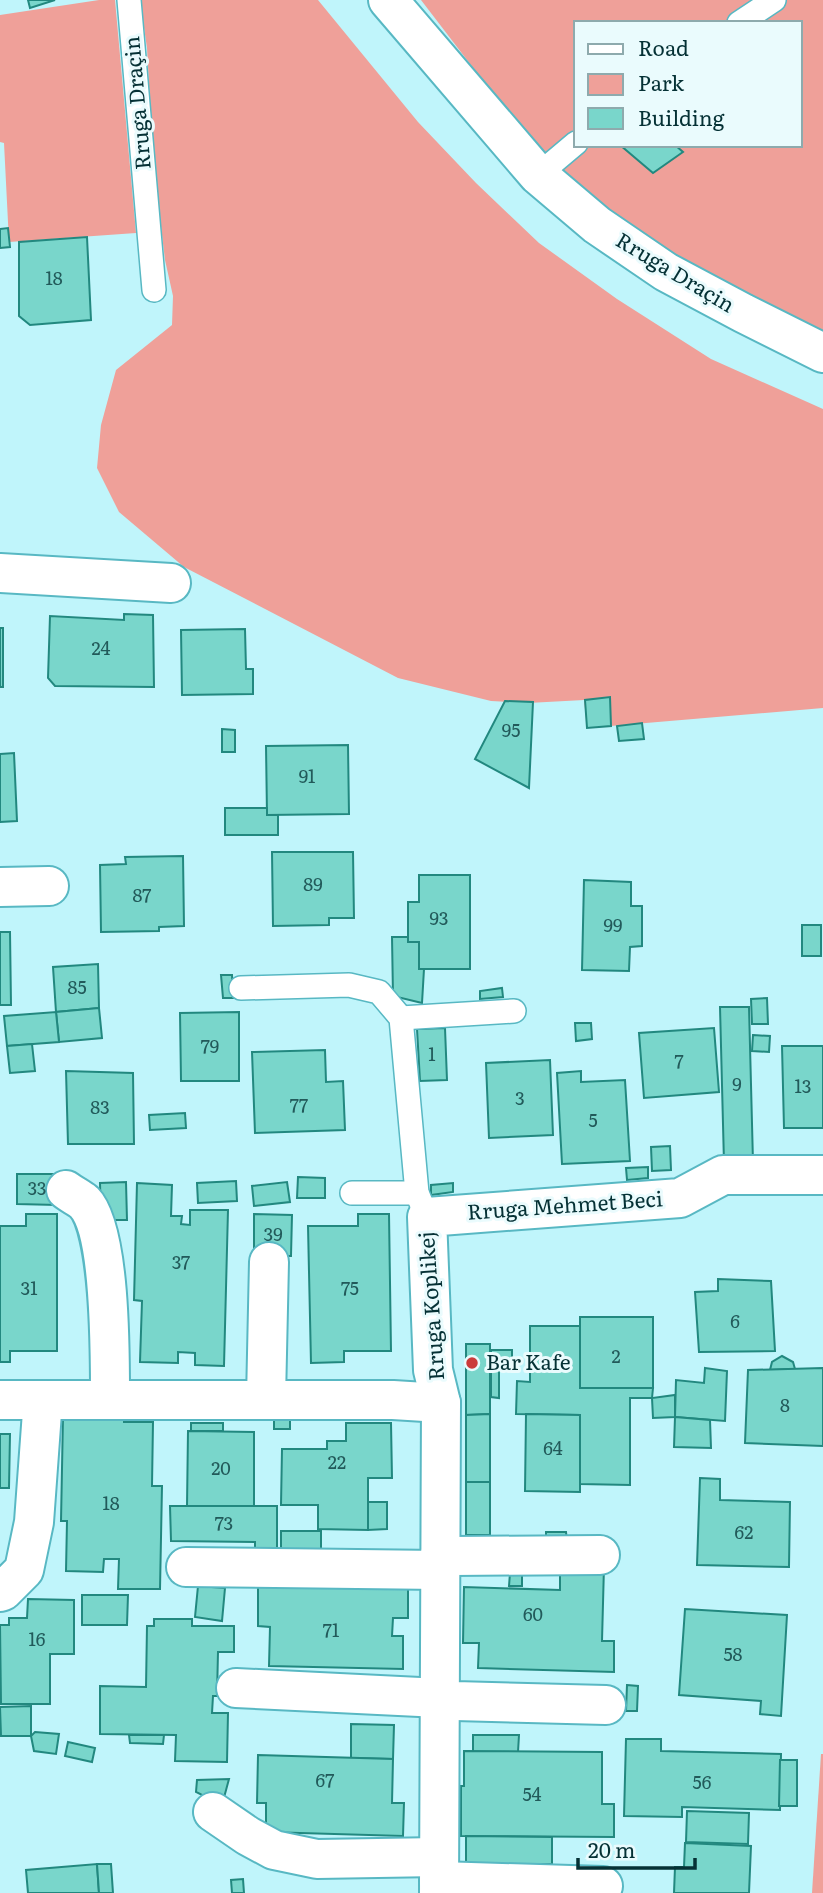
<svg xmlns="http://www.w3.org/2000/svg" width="823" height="1893" viewBox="0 0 823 1893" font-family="Literata,serif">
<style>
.green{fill:#efa099;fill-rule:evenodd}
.building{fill:#79d6cb;stroke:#22887f;stroke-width:2}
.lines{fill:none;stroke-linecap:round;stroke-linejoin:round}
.lane-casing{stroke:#58b8c3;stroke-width:26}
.street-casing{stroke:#58b8c3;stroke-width:42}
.secondary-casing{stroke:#58b8c3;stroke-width:42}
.lane{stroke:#fff;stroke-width:23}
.street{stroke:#fff;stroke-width:38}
.secondary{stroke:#fff;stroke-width:38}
.poi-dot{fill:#cb3c3b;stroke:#eafbfd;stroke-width:2.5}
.labels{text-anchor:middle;stroke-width:6;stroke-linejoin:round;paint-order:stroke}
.number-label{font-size:18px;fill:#225a5a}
.street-label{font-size:21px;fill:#053135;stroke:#eafbfd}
.poi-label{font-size:21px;fill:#053135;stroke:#eafbfd;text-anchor:start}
</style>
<rect width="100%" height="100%" fill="#c0f5fb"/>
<!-- green -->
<g class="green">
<path d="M99,0H115L136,233L9,242L4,143L0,142V15Z"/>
<path d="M140,0H318L418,122L476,183L539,243L617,299L711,359L823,409V708L587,728L584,700L528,703L491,701L398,678L184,567L119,512L97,468L101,425L116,370L172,325L173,296L165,260L153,159L147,48Z"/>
<path d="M421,0H823V343L595,227ZM576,23H800V145H576Z"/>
<path d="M821,1754H823V1893H812Z"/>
</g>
<!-- building -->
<g class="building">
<path d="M28,0H55L30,8Z"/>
<path d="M620,145H675L683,152L653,173Z"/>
<path d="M8,228L10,247L0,248V229Z"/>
<path d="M87,237L91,320L30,325L19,316V242Z"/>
<path d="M124,614L153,615L154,687L55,686L48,678L50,616L124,620Z"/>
<rect x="0" y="628" width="3" height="59"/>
<path d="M245,629L246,669H253V694L182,695L181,630Z"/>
<path d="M610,697L611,726L587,728L585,700Z"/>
<path d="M505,701L533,702L529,788L475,759Z"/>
<path d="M642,723L644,739L619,741L617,726Z"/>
<path d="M222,729L235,730V752H222Z"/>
<path d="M348,745L349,814L267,815L266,746Z"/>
<path d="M14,753L17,821L0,822V754Z"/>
<path d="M225,808H267V815H278V835H225Z"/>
<path d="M272,852H353L354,918H329V925L273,926Z"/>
<path d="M183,856L184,926L159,927V931L101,932L100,865L126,864L125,857Z"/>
<path d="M419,875H470V969H419V942H408V902H419Z"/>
<path d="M584,880L631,882V906H642V946L630,947L629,971L582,970Z"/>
<rect x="802" y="925" width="19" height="31"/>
<path d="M0,932H10L11,1005H0Z"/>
<path d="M392,937H408V942H419V969H424L422,1003L393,996Z"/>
<path d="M98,964L99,1008L56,1012L53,967Z"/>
<path d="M221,975H232L233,998H223Z"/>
<path d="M502,988L503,997L480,999V991Z"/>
<path d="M767,998L768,1024H752L751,999Z"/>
<path d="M720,1007H749L753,1162L724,1163Z"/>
<path d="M99,1008L102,1038L59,1042L56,1012Z"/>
<path d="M56,1012L59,1042L7,1046L4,1016Z"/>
<path d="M239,1012V1081H181L180,1013Z"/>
<path d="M575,1023H591L592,1039L576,1041Z"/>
<path d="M445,1028L447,1080L420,1081L417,1029Z"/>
<path d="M714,1028L719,1092L644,1098L639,1033Z"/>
<path d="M753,1035L770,1036L769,1052L752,1051Z"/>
<path d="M32,1044L35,1071L10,1073L7,1046Z"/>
<path d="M782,1046H823V1128H784Z"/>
<path d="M325,1050L326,1082L343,1081L345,1130L255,1133L252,1052Z"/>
<path d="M550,1060L553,1135L489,1138L486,1063Z"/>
<path d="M66,1071L133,1073L134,1144H68Z"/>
<path d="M581,1071V1082L625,1080L630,1161L562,1164L557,1073Z"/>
<path d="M185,1113L186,1128L150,1130L149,1115Z"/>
<path d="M670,1146L671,1170L652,1171L651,1147Z"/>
<path d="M648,1167V1178L627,1180L626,1168Z"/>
<path d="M17,1174H56L57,1205L17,1204Z"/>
<path d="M298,1177L325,1178V1198H297Z"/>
<path d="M236,1181L237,1201L198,1203L197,1183Z"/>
<path d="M126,1182L127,1220H101L100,1183Z"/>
<path d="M287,1182L290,1202L254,1206L252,1186Z"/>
<path d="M137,1183L172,1185L171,1216H182L181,1224L190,1225V1210H228L224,1366L195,1365V1353L178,1352V1363L140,1362L142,1301L134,1300Z"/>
<path d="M453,1183V1192L431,1195V1185Z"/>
<path d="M26,1214H57V1351H10V1362H0V1226H26Z"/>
<path d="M254,1214L292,1215L291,1256H254Z"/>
<path d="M358,1214H389L391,1351H344V1362L311,1363L308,1226H358Z"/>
<path d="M718,1279L771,1281L775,1351L699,1352L695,1292L718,1291Z"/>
<rect x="580" y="1317" width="73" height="71"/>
<path d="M530,1326H580V1388H653L652,1398H630V1485L580,1484V1415L516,1414L517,1381L530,1382Z"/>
<path d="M466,1344H490V1414L466,1415Z"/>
<path d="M491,1350H512V1367L499,1366V1398L491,1397Z"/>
<path d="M782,1356L793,1362L795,1369L770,1370L772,1362Z"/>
<path d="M705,1368L727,1371L725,1421L675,1417L676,1380L704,1383Z"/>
<path d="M823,1368V1446L745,1443L748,1370Z"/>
<path d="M675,1395V1417L653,1418L652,1398Z"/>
<path d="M490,1414V1482H466V1415Z"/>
<path d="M526,1414L580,1415V1492L525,1491Z"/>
<path d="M63,1416L124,1417V1422H153L152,1486H162L160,1589H118L119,1559H104L103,1572L66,1571L67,1521H61Z"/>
<path d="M675,1417L710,1420L711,1448L674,1447Z"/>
<rect x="274" y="1419" width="16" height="10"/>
<rect x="191" y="1423" width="32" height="8"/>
<path d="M346,1423H391L392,1478H368V1530L318,1529V1505H281L282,1449H327V1441H346Z"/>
<path d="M188,1431L254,1432V1506H187Z"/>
<path d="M0,1434H10L9,1488H0Z"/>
<path d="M700,1478L720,1479V1500L790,1502L789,1567L697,1565Z"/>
<rect x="466" y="1482" width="24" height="53"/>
<path d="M368,1502H387V1529L368,1530Z"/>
<path d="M170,1506H277V1548H255V1542L171,1541Z"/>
<rect x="281" y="1531" width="40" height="23"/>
<path d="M546,1532H566L567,1541L546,1542Z"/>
<path d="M560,1565L604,1566L602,1641H614V1672L478,1668L479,1643H463L464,1587L560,1590Z"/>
<path d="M510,1573H522V1586H509Z"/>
<path d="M258,1585L408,1588V1618H393L392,1636H403V1669L269,1666L270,1627L258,1626Z"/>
<path d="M198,1586L225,1588L222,1621L195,1617Z"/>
<path d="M82,1595H128L127,1625H82Z"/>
<path d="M28,1599L74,1600V1654H50V1704H1L0,1625H9V1618H27Z"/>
<path d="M685,1609L787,1615L781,1716L760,1714L761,1701L679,1695Z"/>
<path d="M154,1619H192V1626H234V1652H218L217,1696H213L212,1713H228L227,1762L175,1761L176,1735L100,1734V1686L146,1687L147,1626H154Z"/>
<path d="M627,1685L638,1686L637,1711H626Z"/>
<path d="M31,1706V1736H1L0,1707Z"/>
<path d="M351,1724L394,1725L393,1759L351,1758Z"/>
<path d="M35,1732L59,1734L56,1754L34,1751L31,1736Z"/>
<path d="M129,1735H164L163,1744L130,1743Z"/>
<path d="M473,1735H519L518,1752H473Z"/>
<path d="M626,1739H661V1751L781,1754L780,1810L682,1807V1817L624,1816Z"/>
<path d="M68,1742L95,1748L92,1762L65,1756Z"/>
<path d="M464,1751L602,1752V1804H614V1837L461,1836V1786H464Z"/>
<path d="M258,1755L393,1759L392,1803H404L403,1836L266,1832V1803H257Z"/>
<path d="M780,1760H797V1806H779Z"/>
<path d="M229,1779L222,1805L196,1792L197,1780Z"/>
<path d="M687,1811L749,1813L748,1844L686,1842Z"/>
<path d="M466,1836L552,1837V1864H466Z"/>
<path d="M685,1843L751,1846L749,1893H674L675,1867H684Z"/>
<path d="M97,1864L99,1893H28L26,1870Z"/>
<path d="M97,1864H111L113,1893H99Z"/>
<path d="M243,1879L244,1893H232L231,1880Z"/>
</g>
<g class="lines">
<!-- lane casing -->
<g class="lane-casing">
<g id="lane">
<path d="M129,0L154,290"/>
<path d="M739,23L774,0"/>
<path d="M538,175L576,143"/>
<path d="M241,988L349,985L379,992L401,1018L417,1193L427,1217"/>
<path d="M401,1018L514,1011"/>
<path d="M352,1193H417"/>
</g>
</g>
<!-- street casing -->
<g class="street-casing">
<g id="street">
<path d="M0,573L171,583"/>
<path d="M0,887L49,886"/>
<path d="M66,1190C71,1194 79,1198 84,1202C111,1229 110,1359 110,1399"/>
<path d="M266,1399L269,1262"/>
<path d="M0,1400H393L441,1403"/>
<path d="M440,1555L453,1556L600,1555"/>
<path d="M186,1567L440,1570"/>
<path d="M0,1592L3,1591L24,1570L34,1522L42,1412L41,1400"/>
<path d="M236,1688L440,1698L455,1701L606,1705"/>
<path d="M213,1812L248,1836L274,1850L317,1859L439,1857"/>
<path d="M439,1881L603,1886"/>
<path d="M439,1893L441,1403L433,1370L427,1217L680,1198L723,1175H823"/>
</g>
</g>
<!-- secondary casing -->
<g class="secondary-casing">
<path id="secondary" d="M388,0L538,175L597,225L666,272L743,313L823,353"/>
</g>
<!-- lane -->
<use href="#lane" class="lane"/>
<!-- street -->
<use href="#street" class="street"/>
<!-- secondary -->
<use href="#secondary" class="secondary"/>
</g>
<!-- markers -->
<circle class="poi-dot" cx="472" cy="1363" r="7"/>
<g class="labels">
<!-- number labels -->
<g class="number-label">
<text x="54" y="285">18</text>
<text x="101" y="655">24</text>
<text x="511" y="737">95</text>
<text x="307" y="783">91</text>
<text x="313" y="891">89</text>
<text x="142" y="902">87</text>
<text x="439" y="925">93</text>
<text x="613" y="932">99</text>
<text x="77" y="994">85</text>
<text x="210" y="1053">79</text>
<text x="432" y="1061">1</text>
<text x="679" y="1068">7</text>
<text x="737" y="1091">9</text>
<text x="803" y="1093">13</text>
<text x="520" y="1105">3</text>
<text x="299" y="1112">77</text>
<text x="100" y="1114">83</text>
<text x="593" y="1127">5</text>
<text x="37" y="1195">33</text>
<text x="273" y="1241">39</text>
<text x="181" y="1269">37</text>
<text x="29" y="1295">31</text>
<text x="350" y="1295">75</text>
<text x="735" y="1328">6</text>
<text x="616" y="1363">2</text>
<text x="785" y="1412">8</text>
<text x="553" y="1455">64</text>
<text x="337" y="1469">22</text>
<text x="221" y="1475">20</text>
<text x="111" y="1510">18</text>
<text x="224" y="1530">73</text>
<text x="744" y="1539">62</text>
<text x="533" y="1621">60</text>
<text x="331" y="1637">71</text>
<text x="37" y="1646">16</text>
<text x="733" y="1661">58</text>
<text x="325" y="1787">67</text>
<text x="702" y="1789">56</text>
<text x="532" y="1801">54</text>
</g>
<!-- street labels -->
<g class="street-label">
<text transform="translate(138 103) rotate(-95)" y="7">Rruga Draçin</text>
<text transform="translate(675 273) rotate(31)" y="7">Rruga Draçin</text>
<text transform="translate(565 1206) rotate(-4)" y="7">Rruga Mehmet Beci</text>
<text transform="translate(432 1306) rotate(-94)" y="7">Rruga Koplikej</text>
</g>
<!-- poi labels -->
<g class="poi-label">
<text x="486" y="1370">Bar Kafe</text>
</g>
</g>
<!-- legend -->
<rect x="574" y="21" width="228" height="126" fill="#eafbfd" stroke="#8eaaad" stroke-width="2"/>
<rect x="588" y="44" width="35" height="10" fill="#ffffff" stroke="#8eaaad" stroke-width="2"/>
<text x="638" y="56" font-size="21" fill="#053135">Road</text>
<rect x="588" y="74" width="35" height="21" fill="#efa099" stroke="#8eaaad" stroke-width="2"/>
<text x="638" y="91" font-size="21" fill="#053135">Park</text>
<rect x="588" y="108" width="35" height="21" fill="#79d6cb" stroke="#8eaaad" stroke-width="2"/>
<text x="638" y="126" font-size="21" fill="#053135">Building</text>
<!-- scale -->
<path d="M578 1858v10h117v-10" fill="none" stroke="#053135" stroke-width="3.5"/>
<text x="588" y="1858" font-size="21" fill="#053135" stroke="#eafbfd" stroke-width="5" paint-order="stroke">20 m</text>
</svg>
